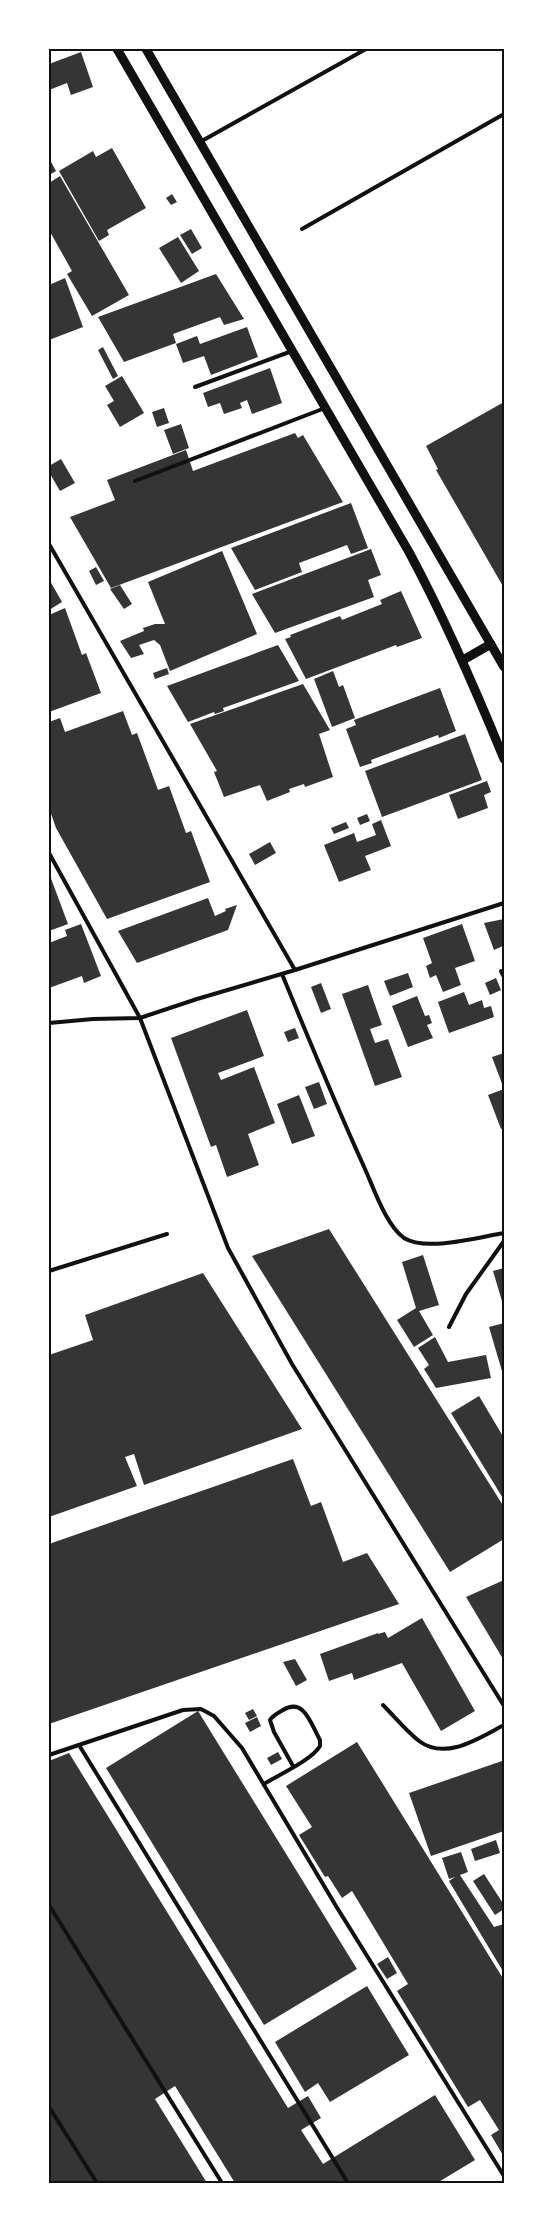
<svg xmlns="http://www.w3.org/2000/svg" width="553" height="2232" viewBox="0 0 553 2232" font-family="Ubuntu,sans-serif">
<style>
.building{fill:#353535}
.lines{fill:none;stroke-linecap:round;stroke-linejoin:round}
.service{stroke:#111;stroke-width:4}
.tertiary{stroke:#111;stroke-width:9}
.neatline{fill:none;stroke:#111;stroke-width:2}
</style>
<rect width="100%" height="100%" fill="#fff"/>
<!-- building -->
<g class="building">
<path d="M81,52L93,87L71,95L67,83L49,90V64Z"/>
<path d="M112,148L146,208L107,230L109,235L99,241L59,171L93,151L96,157Z"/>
<path d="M49,158L56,171L49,175Z"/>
<path d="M60,176L129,295L92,316L67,274L72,271L49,230V183Z"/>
<path d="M172,194L177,202L171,205L166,198Z"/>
<path d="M191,229L202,248L192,254L180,235Z"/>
<path d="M178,237L199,271L181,283L159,248Z"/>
<path d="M216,274L244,319L224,325L220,317L173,334L176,343L124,362L98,317Z"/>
<path d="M65,278L83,327L49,340V285Z"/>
<path d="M247,327L258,357L211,375L204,356L183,363L176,344L197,336L200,344Z"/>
<path d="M103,347L118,376L113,379L98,350Z"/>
<path d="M270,368L282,403L252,414L247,400L240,403L242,408L224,414L220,403L208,407L203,393Z"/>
<path d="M122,376L144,413L120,427L107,405L114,401L105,386Z"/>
<path d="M504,402V588L436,470L438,469L426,446Z"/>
<path d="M164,408L169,423L157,427L152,412Z"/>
<path d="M181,424L189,448L173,454L164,430Z"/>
<path d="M295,433L298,438L303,435L343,502L111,588L70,517L115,500L107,480L186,450L193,471Z"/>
<path d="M61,459L75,483L60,491L49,472V466Z"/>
<path d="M351,503L368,548L351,554L347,545L299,563L302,572L255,590L231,548Z"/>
<path d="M371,549L381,575L368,580L374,597L275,633L252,594Z"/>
<path d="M222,551L257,634L170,671L160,645L154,640L139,645L144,654L131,658L120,641L144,631L143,628L155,624H165L148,582Z"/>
<path d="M96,567L104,581L96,585L89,571Z"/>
<path d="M49,579L62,602L49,610Z"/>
<path d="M120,585L132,604L124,609L110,589Z"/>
<path d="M401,591L422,638L397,647L396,645L306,679L285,639L291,637L290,635L340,616L342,620L382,604L380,600Z"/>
<path d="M65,608L82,655L86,653L101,693L49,712V615Z"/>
<path d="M278,645L299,681L223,708L224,711L215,714L214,712L188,722L167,686Z"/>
<path d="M167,668L169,674L155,679L153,673Z"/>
<path d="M333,671L339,687L343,685L355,718L332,727L314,679Z"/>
<path d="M303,684L330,730L319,734L333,777L305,787L304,784L289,789L290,792L267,801L260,785L224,797L214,772L217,771L190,724Z"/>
<path d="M440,688L456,731L439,738L438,735L371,760L372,763L360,767L346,729L356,725L354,720Z"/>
<path d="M123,711L132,735L137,733L158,790L169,786L186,833L191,831L210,882L107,919L56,828L49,808V722L60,718L65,732Z"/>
<path d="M465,734L482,780L382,817L365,771Z"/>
<path d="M487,781L491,792L484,795L488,808L458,819L449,795Z"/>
<path d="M367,814L370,821L360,825L357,818Z"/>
<path d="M381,820L391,846L365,856L371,870L339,882L324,845L354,833L357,842L376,835L372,824Z"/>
<path d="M346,822L349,828L334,834L331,828Z"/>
<path d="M270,842L276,853L255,865L249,854Z"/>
<path d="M49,873L68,924L49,931Z"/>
<path d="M208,898L215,916L226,911L225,909L237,905L228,930L137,963L118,931Z"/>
<path d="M504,919V949L503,946L494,950L484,923Z"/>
<path d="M81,924L101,976L84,983L82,976L49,988V943L67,936L65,930Z"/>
<path d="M462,924L475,961L455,968L461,985L443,992L436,975L430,978L426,966L432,963L423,938Z"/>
<path d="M408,973L413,987L390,996L384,981Z"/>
<path d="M496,978L501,990L490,995L485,983Z"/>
<path d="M321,983L331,1009L321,1013L311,987Z"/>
<path d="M368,985L382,1025L370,1029L375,1043L388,1039L402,1077L375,1086L342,994Z"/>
<path d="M464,992L469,1005L482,1000L484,1008L491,1006L494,1017L449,1033L438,1002Z"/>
<path d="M417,996L425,1016L429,1015L432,1023L427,1025L433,1038L408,1047L392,1006Z"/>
<path d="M247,1010L264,1056L218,1073L221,1080L254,1067L275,1123L248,1134L259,1165L227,1177L216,1145L211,1147L171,1038Z"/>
<path d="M295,1028L299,1038L288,1042L284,1032Z"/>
<path d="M504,1053V1128L501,1129L488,1095L504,1089L492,1057Z"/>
<path d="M319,1082L327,1104L314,1109L305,1087Z"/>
<path d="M299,1095L315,1136L292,1144L277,1104Z"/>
<path d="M329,1229L504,1507V1539L450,1572L252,1256Z"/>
<path d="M423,1255L439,1305L419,1311L433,1335L414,1347L397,1320L416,1308L402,1262Z"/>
<path d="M504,1268V1308L493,1271Z"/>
<path d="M203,1273L302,1429L144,1485L134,1454L125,1457L137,1486L49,1517V1355L93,1340L85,1315Z"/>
<path d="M504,1323V1378L489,1327Z"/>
<path d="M435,1337L448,1362L486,1355L491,1378L436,1388L424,1369L429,1365L418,1348Z"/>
<path d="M479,1396L504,1438V1500L451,1413Z"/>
<path d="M293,1459L311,1506L321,1502L343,1562L367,1553L399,1604L49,1724V1544Z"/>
<path d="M504,1580V1659H503L466,1597Z"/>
<path d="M422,1618L475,1711L441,1731L402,1663L354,1680L352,1673L329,1681L320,1654L378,1633V1634L385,1632L388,1638Z"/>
<path d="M295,1659L307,1680L296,1686L283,1662Z"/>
<path d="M253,1709L257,1716L249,1720L245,1713Z"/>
<path d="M198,1711L357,1969L264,2025L106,1768Z"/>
<path d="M257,1717L261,1726L250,1732L245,1723Z"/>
<path d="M357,1742L504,1980V2157L491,2135L499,2130L480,2100L468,2107L397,1991L408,1984L352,1891L342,1898L328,1876L325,1877L299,1835L312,1827L286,1786Z"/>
<path d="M278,1752L282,1759L271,1765L267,1758Z"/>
<path d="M69,1753L288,2108L308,2096L321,2118L301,2130L323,2164L435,2095L475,2160L437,2183H235L175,2086L155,2099L207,2183H49V1761Z"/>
<path d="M502,1761L504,1768V1831L431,1856L409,1793Z"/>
<path d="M496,1840L500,1853L475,1861L471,1849Z"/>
<path d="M461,1852L468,1872L460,1875L494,1927L504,1924V1973L449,1881L455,1877L449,1879L442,1858Z"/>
<path d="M484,1874L504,1905V1909L495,1915L473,1881Z"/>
<path d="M388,1957L397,1973L387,1979L377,1964Z"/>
<path d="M367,1986L409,2055L330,2102L318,2083L305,2092L275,2042Z"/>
</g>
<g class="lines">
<!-- service -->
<g class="service">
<path d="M200,142L366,49"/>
<path d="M302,229L504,114"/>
<path d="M195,387L292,351"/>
<path d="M135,481L325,408"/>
<path d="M49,544L295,970"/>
<path d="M49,853L140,1018L228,1248L292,1364L504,1706"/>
<path d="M501,971L504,977"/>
<path d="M282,974C309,1040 336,1105 365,1169C374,1189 386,1225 404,1238C426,1252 479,1237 504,1233"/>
<path d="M49,1023L93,1019L140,1018L197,999L295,970L504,903"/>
<path d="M49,1271L167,1234"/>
<path d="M449,1327L466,1294L504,1241"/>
<path d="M383,1705C395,1717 406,1731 419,1741C446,1761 479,1738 504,1725"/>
<path d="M79,1745L348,2183"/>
<path d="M49,1755L183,1710L201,1709L214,1716L242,1748L336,1906L504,2176"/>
<path d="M264,1784C278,1775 312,1760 320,1746V1740C311,1724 304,1697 283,1710C278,1713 273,1715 270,1720L274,1732L293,1766"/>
<path d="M49,1905L222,2183"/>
<path d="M49,2107L97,2183"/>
</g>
<!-- tertiary -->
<g class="tertiary">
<path d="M117,49L409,552C445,619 475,688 504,759"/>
<path d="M146,49L504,667"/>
<path d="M463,660L491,644"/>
</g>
</g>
<!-- border -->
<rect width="553" height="2232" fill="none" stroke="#ffffff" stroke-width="100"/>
<rect x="50" y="50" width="453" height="2132" class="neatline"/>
</svg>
